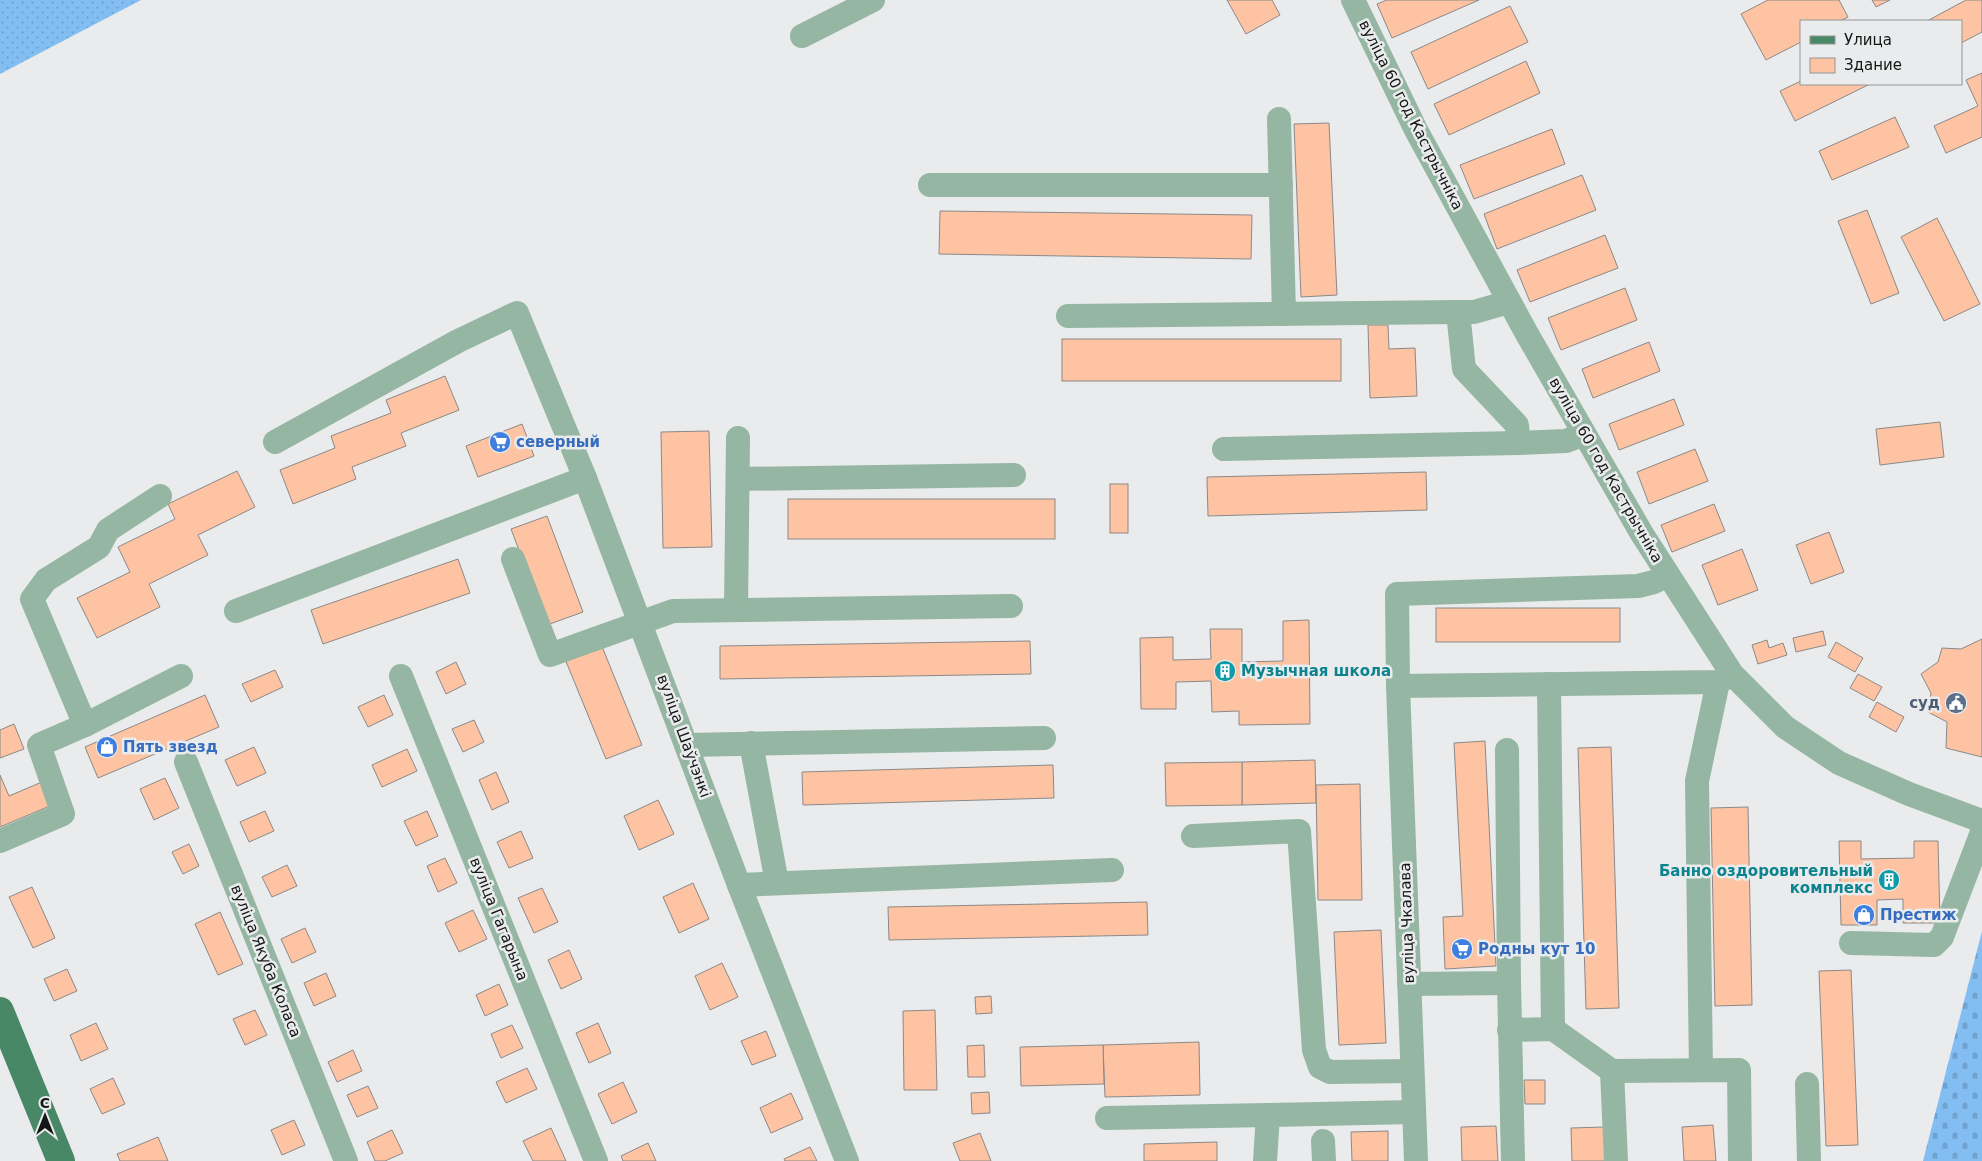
<svg xmlns="http://www.w3.org/2000/svg" width="1982" height="1161" viewBox="0 0 1982 1161" font-family="'DejaVu Sans',sans-serif">
<style>
.grass{fill:url(#grass-dots)}
.cemetery{fill:url(#cemetery-stones)}
.building{fill:#fdc3a2;stroke:#8b8988}
.lines{fill:none;stroke-linecap:round;stroke-linejoin:round}
.minor{stroke:#95b6a2;stroke-width:24}
.major{stroke:#488866;stroke-width:28}
.labels{text-anchor:middle;stroke-width:5;stroke-linejoin:round;paint-order:stroke}
.street-label{font-size:15px;fill:#141515;stroke:#e9ebec}
.shop-label{font-size:15px;font-weight:bold;fill:#366cbe;stroke:#e9ebec;text-anchor:start}
.culture-label{font-size:15px;font-weight:bold;fill:#0d838f;stroke:#e9ebec;text-anchor:start}
.service-label{font-size:15px;font-weight:bold;fill:#4e5e75;stroke:#e9ebec;text-anchor:end}
</style>
<defs>
<pattern id="grass-dots" width="8" height="8" patternUnits="userSpaceOnUse" patternTransform="scale(1.25)"><rect width="8" height="8" fill="#83bef2"/><path d="M2 2h.1M6 6h.1" fill="none" stroke="#70a2cf" stroke-width="1.8" stroke-linecap="round"/></pattern>
<pattern id="cemetery-stones" width="16" height="16" patternUnits="userSpaceOnUse" patternTransform="scale(1.25)"><rect width="16" height="16" fill="#83bef2"/><path d="M2 7V4a2 2 0 0 1 4 0v3zM10 15v-3a2 2 0 0 1 4 0v3z" fill="#70a2cf"/></pattern>
</defs>
<rect width="100%" height="100%" fill="#e9ebec"/>
<!-- grass -->
<path class="grass" d="M0,0H141L0,74Z"/>
<!-- cemetery -->
<path class="cemetery" d="M1982,931V1161H1923Z"/>
<!-- building -->
<g class="building">
<path d="M1227,0H1272L1280,15L1246,34Z"/>
<path d="M1387,0H1479L1392,38L1377,4Z"/>
<path d="M1768,0H1839L1848,17L1840,21H1801V42L1766,60L1741,14Z"/>
<path d="M1872,0H1890L1876,7Z"/>
<path d="M1966,0H1982V32L1961,43V21H1927Z"/>
<path d="M1510,6L1528,42L1428,89L1411,52Z"/>
<path d="M1526,61L1540,93L1449,135L1434,104Z"/>
<path d="M1982,73V137L1946,153L1934,126L1978,106L1966,80Z"/>
<path d="M1801,81V84H1870L1795,121L1780,91Z"/>
<path d="M1895,117L1909,147L1832,180L1819,151Z"/>
<path d="M1329,123L1337,295L1301,297L1294,124Z"/>
<path d="M1552,129L1565,164L1474,199L1460,165Z"/>
<path d="M1582,175L1596,210L1497,249L1484,214Z"/>
<path d="M1867,210L1899,293L1871,304L1838,221Z"/>
<path d="M940,211L1252,215L1251,259L939,254Z"/>
<path d="M1937,218L1980,304L1944,321L1901,237Z"/>
<path d="M1605,235L1618,268L1530,302L1517,270Z"/>
<path d="M1625,288L1637,320L1561,350L1548,318Z"/>
<path d="M1368,325H1388L1389,349L1415,348L1417,396L1370,398Z"/>
<rect x="1062" y="339" width="279" height="42"/>
<path d="M1649,342L1660,371L1593,398L1582,369Z"/>
<path d="M445,376L459,410L401,433L406,446L352,467L356,479L293,504L280,470L335,448L331,436L391,413L386,400Z"/>
<path d="M1674,399L1684,425L1619,450L1609,424Z"/>
<path d="M1940,422L1944,457L1880,465L1876,429Z"/>
<path d="M522,424L534,456L478,477L466,446Z"/>
<path d="M709,431L712,547L663,548L661,432Z"/>
<path d="M1695,449L1708,481L1649,504L1637,472Z"/>
<path d="M237,471L255,507L198,535L208,555L149,584L160,607L97,638L77,598L130,572L118,547L175,519L168,504Z"/>
<path d="M1426,472L1427,510L1208,516L1207,477Z"/>
<rect x="1110" y="484" width="18" height="49"/>
<rect x="788" y="499" width="267" height="40"/>
<path d="M1714,504L1725,531L1672,552L1661,525Z"/>
<path d="M547,516L583,612L547,625L511,529Z"/>
<path d="M1829,532L1844,572L1811,584L1796,545Z"/>
<path d="M1742,549L1758,590L1718,605L1702,565Z"/>
<path d="M458,559L470,593L323,644L311,610Z"/>
<rect x="1436" y="608" width="184" height="34"/>
<path d="M1309,620L1310,724L1239,725V711L1212,712L1211,681L1176,682V709H1141L1140,638L1173,637V660L1211,659L1210,629H1242V662L1283,661V621Z"/>
<path d="M1823,631L1826,645L1796,652L1793,638Z"/>
<path d="M1982,639V757L1946,748L1947,722L1928,712L1931,693L1921,674L1938,662L1942,648L1961,649Z"/>
<path d="M1767,640L1769,648L1783,643L1787,655L1758,664L1752,645Z"/>
<path d="M1030,641L1031,674L720,679V646Z"/>
<path d="M1836,642L1863,658L1855,672L1828,657Z"/>
<path d="M601,644L642,745L606,759L565,659Z"/>
<path d="M456,662L466,684L446,694L436,672Z"/>
<path d="M275,670L283,687L251,702L242,684Z"/>
<path d="M1858,674L1882,687L1874,701L1850,688Z"/>
<path d="M205,695L219,727L98,778L85,747Z"/>
<path d="M384,695L393,715L368,727L358,707Z"/>
<path d="M1877,702L1904,717L1896,732L1869,717Z"/>
<path d="M474,720L484,742L463,752L452,729Z"/>
<path d="M14,724L24,749L0,758V730Z"/>
<path d="M1485,741L1496,966L1445,969L1443,917L1463,916L1454,743Z"/>
<path d="M254,747L266,773L237,786L225,760Z"/>
<path d="M1611,747L1619,1008L1586,1009L1578,748Z"/>
<path d="M407,749L417,771L382,787L372,765Z"/>
<path d="M1315,760L1316,803L1242,805V762Z"/>
<path d="M1242,762V805L1166,806L1165,763Z"/>
<path d="M1053,765L1054,798L803,805L802,772Z"/>
<path d="M496,772L509,802L492,810L479,780Z"/>
<path d="M0,775L9,796L42,782L52,805L0,827Z"/>
<path d="M165,778L179,808L154,820L140,789Z"/>
<path d="M1360,784L1362,900H1318L1316,785Z"/>
<path d="M658,800L674,834L639,850L624,816Z"/>
<path d="M1748,807L1752,1005L1715,1006L1711,808Z"/>
<path d="M265,811L274,831L249,842L240,822Z"/>
<path d="M427,811L438,836L416,846L404,821Z"/>
<path d="M521,831L533,858L509,868L497,842Z"/>
<path d="M1839,841H1861V859L1914,858V841H1938L1940,923H1903V899L1877,900V925H1841Z"/>
<path d="M189,844L199,866L183,874L172,852Z"/>
<path d="M445,858L457,883L438,892L427,866Z"/>
<path d="M287,865L297,886L272,897L262,877Z"/>
<path d="M693,883L709,919L679,933L663,897Z"/>
<path d="M32,887L55,938L33,948L9,897Z"/>
<path d="M542,888L558,922L534,933L518,898Z"/>
<path d="M1147,902L1148,935L889,940L888,907Z"/>
<path d="M473,910L487,939L459,952L445,923Z"/>
<path d="M220,912L243,964L218,975L195,924Z"/>
<path d="M305,928L316,952L292,963L281,939Z"/>
<path d="M1381,930L1386,1043L1339,1045L1334,932Z"/>
<path d="M569,950L582,979L561,989L548,960Z"/>
<path d="M722,963L738,997L710,1010L695,976Z"/>
<path d="M67,969L77,991L54,1001L44,979Z"/>
<path d="M1851,970L1858,1145L1826,1146L1819,971Z"/>
<path d="M326,973L336,996L314,1006L304,983Z"/>
<path d="M499,984L508,1005L485,1016L476,995Z"/>
<path d="M991,996L992,1013L976,1014L975,997Z"/>
<path d="M255,1010L267,1035L245,1045L233,1019Z"/>
<path d="M935,1010L937,1090H904L903,1011Z"/>
<path d="M96,1023L108,1049L81,1061L70,1035Z"/>
<path d="M598,1023L611,1053L589,1063L576,1033Z"/>
<path d="M512,1025L523,1048L501,1058L491,1034Z"/>
<path d="M766,1031L776,1056L752,1065L741,1041Z"/>
<path d="M1199,1042L1200,1095L1105,1097L1103,1045Z"/>
<path d="M984,1045L985,1077H968L967,1046Z"/>
<path d="M1103,1045L1104,1084L1021,1086L1020,1047Z"/>
<path d="M353,1050L362,1071L337,1082L328,1062Z"/>
<path d="M527,1068L537,1089L506,1103L496,1082Z"/>
<path d="M113,1078L125,1104L102,1114L90,1089Z"/>
<path d="M1524,1080H1545V1104H1525Z"/>
<path d="M623,1082L637,1112L612,1124L598,1094Z"/>
<path d="M368,1086L378,1108L357,1117L347,1095Z"/>
<path d="M989,1092L990,1113L972,1114L971,1093Z"/>
<path d="M791,1093L803,1119L771,1133L760,1108Z"/>
<path d="M294,1120L305,1145L282,1155L271,1130Z"/>
<path d="M1713,1125L1716,1161H1684L1682,1127Z"/>
<path d="M1496,1126L1498,1161H1462L1461,1127Z"/>
<path d="M1604,1127L1606,1161H1572L1571,1128Z"/>
<path d="M551,1128L566,1161H533L523,1141Z"/>
<path d="M392,1130L403,1153L385,1161H375L367,1142Z"/>
<path d="M1388,1131V1161H1352L1351,1132Z"/>
<path d="M980,1133L991,1161H960L953,1143Z"/>
<path d="M158,1137L168,1161H120L117,1154Z"/>
<path d="M1217,1142V1161H1144V1144Z"/>
<path d="M648,1143L656,1161H623L621,1156Z"/>
<path d="M810,1147L817,1161H785L784,1159Z"/>
</g>
<g class="lines">
<!-- minor -->
<g class="minor">
<path d="M1353,0L1416,130L1527,334L1642,534L1732,674L1785,727L1839,763L1909,794L1982,821"/>
<path d="M802,36L873,0"/>
<path d="M1279,119L1284,314"/>
<path d="M930,185H1281"/>
<path d="M1509,302L1474,312H1458L1464,369L1517,425L1518,443L1566,441L1584,434"/>
<path d="M1068,316L1458,312"/>
<path d="M275,442L458,341L517,313L585,478L739,885L847,1161"/>
<path d="M1224,449L1518,443"/>
<path d="M738,479L1014,475"/>
<path d="M513,559L550,655L673,611L1011,606"/>
<path d="M736,610L738,438"/>
<path d="M236,611L585,478"/>
<path d="M401,676L596,1161"/>
<path d="M1549,684L1553,1029"/>
<path d="M1398,686L1718,682L1731,675"/>
<path d="M85,725L32,599L46,580L99,547L108,530L160,496"/>
<path d="M751,743L777,883"/>
<path d="M686,745L1044,738"/>
<path d="M186,762L346,1161"/>
<path d="M1193,836L1299,831L1314,1050L1320,1067L1330,1072L1412,1071"/>
<path d="M0,841L63,814L39,745L85,725L181,676"/>
<path d="M739,885L1112,870"/>
<path d="M1851,943L1934,945L1942,937L1982,832"/>
<path d="M1509,983L1513,1161"/>
<path d="M1409,984L1509,983L1507,750"/>
<path d="M1509,1030L1553,1029L1612,1071L1739,1070L1740,1161"/>
<path d="M1701,1070L1697,781L1718,682"/>
<path d="M1612,1071L1616,1161"/>
<path d="M1807,1084L1809,1161"/>
<path d="M1107,1118L1268,1115"/>
<path d="M1323,1141L1324,1161"/>
<path d="M1265,1161L1268,1115L1414,1112"/>
<path d="M1416,1161L1398,686L1397,594L1638,586L1654,582L1668,575"/>
</g>
<!-- major -->
<path class="major" d="M0,1011L61,1161"/>
</g>
<!-- icons -->
<defs>
<g id="supermarket-disc" transform="scale(1.125)"><circle r="9.5" fill="#3f7fe0" stroke="#e9ebec"/><path d="M-6-5.5h2.5l.6 2H6L4.5 2H-2.5L-4.4-4H-6ZM-1.5 3.2a1.3 1.3 0 1 0 .1 0ZM3 3.2a1.3 1.3 0 1 0 .1 0Z" fill="#fff"/></g>
<g id="building-disc" transform="scale(1.125)"><circle r="9.5" fill="#0f9aa8" stroke="#e9ebec"/><path d="M-4-6H4V6H1V3H-1V6H-4ZM-2.5-4.3h1.7v1.8h-1.7ZM.8-4.3h1.7v1.8H.8ZM-2.5-1h1.7V.8h-1.7ZM.8-1h1.7V.8H.8Z" fill="#fff"/></g>
<g id="civic-disc" transform="scale(1.125)"><circle r="9.5" fill="#5c6f8a" stroke="#e9ebec"/><path d="M-.6-6.5H3V-4.5H.6V-3L4-1V1h2V6H-6V1h2V-1L-.6-3ZM-1.2 2.5V6h2.4V2.5Z" fill="#fff"/></g>
<g id="shop-disc" transform="scale(1.125)"><circle r="9.5" fill="#3f7fe0" stroke="#e9ebec"/><path d="M-5-2.5h2.3a2.7 3.5 0 0 1 5.4 0H5L5.5 6h-11ZM-1.5-2.5h3a1.5 2.3 0 0 0-3 0Z" fill="#fff"/></g>
</defs>
<g fill-rule="evenodd">
<use href="#supermarket-disc" x="500" y="442"/>
<use href="#building-disc" x="1225" y="671"/>
<use href="#civic-disc" x="1956" y="703"/>
<use href="#shop-disc" x="107" y="747"/>
<use href="#building-disc" x="1889" y="880"/>
<use href="#shop-disc" x="1864" y="915"/>
<use href="#supermarket-disc" x="1462" y="949"/>
</g>
<g class="labels">
<!-- street labels -->
<g class="street-label">
<text transform="translate(1411 115) rotate(63)" y="5">вуліца 60 год Кастрычніка</text>
<text transform="translate(1606 470) rotate(60)" y="5">вуліца 60 год Кастрычніка</text>
<text transform="translate(684 736) rotate(70)" y="5">вуліца Шаўчэнкі</text>
<text transform="translate(499 919) rotate(68)" y="5">вуліца Гагарына</text>
<text transform="translate(1407 923) rotate(-92)" y="5">вуліца Чкалава</text>
<text transform="translate(266 961) rotate(68)" y="5">вуліца Якуба Коласа</text>
</g>
<!-- shop labels -->
<g class="shop-label">
<text x="516" y="447">северный</text>
<text x="123" y="752">Пять звезд</text>
<text x="1880" y="920">Престиж</text>
<text x="1478" y="954">Родны кут 10</text>
</g>
<!-- culture labels -->
<g class="culture-label">
<text x="1241" y="676">Музычная школа</text>
<text x="1873" y="876" text-anchor="end">Банно оздоровительный<tspan x="1873" dy="17">комплекс</tspan></text>
</g>
<!-- service labels -->
<g class="service-label">
<text x="1940" y="708">суд</text>
</g>
</g>
<!-- legend -->
<rect x="1800" y="20" width="162" height="65" fill="#e9ebec" stroke="#949596"/>
<rect x="1810" y="36" width="25" height="8" fill="#488866" stroke="#949596"/>
<text x="1844" y="45" font-size="15" fill="#141515">Улица</text>
<rect x="1810" y="58" width="25" height="15" fill="#fdc3a2" stroke="#949596"/>
<text x="1844" y="70" font-size="15" fill="#141515">Здание</text>
<!-- north arrow -->
<g transform="translate(45 1116)" stroke="#e9ebec" stroke-width="4" paint-order="stroke">
<path d="M0-4L9 19L0 12L-9 19Z" fill="#141515"/>
<text y="-8" font-size="14" font-weight="bold" text-anchor="middle" fill="#141515">С</text>
</g>
</svg>
